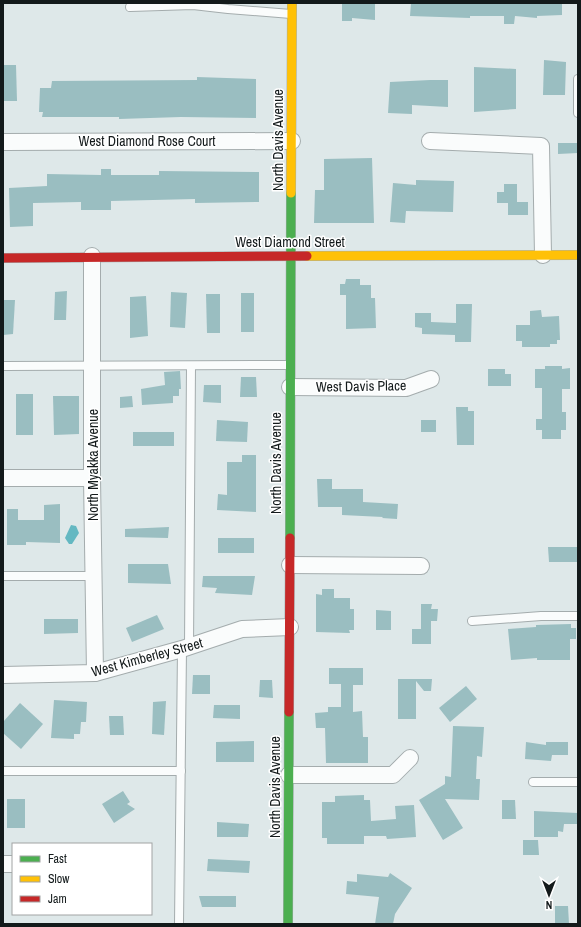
<svg xmlns="http://www.w3.org/2000/svg" width="581" height="927" viewBox="0 0 581 927" font-family="'Archivo Narrow',sans-serif">
<style>
.water{fill:#64b8c2}
.building{fill:#9abec1}
.lines{fill:none;stroke-linecap:round;stroke-linejoin:round}
.lane-casing{stroke:#a4acad;stroke-width:10}
.street-casing{stroke:#a4acad;stroke-width:18}
.fast-casing{stroke:#a4acad;stroke-width:10}
.slow-casing{stroke:#a4acad;stroke-width:10}
.jam-casing{stroke:#a4acad;stroke-width:10}
.lane{stroke:#fafcfc;stroke-width:8}
.street{stroke:#fafcfc;stroke-width:16}
.fast{stroke:#4caf50;stroke-width:9}
.slow{stroke:#ffc107;stroke-width:9}
.jam{stroke:#c62828;stroke-width:9}
.labels{text-anchor:middle;stroke-width:3;stroke-linejoin:round;paint-order:stroke}
.street-label{font-size:14px;fill:#131a1b;stroke:#fff}
</style>
<rect width="100%" height="100%" fill="#dee8e9"/>
<!-- water -->
<path class="water" d="M71,525L76,526L79,533L72,544H69L65,538Z"/>
<!-- building -->
<g class="building">
<path d="M342,3H375V20L352,18V21H342Z"/>
<path d="M411,3H562V15L537,16V18L515,16L514,24H504V16H470V18L410,16Z"/>
<path d="M544,60L566,62L565,95H543Z"/>
<path d="M3,65H16L17,101H3Z"/>
<path d="M474,67L516,69V109L474,112Z"/>
<path d="M197,77L256,79V118L181,117L119,119V117H42L43,112H39L40,88H51L52,81L197,80Z"/>
<path d="M430,80H448V107L412,105V114L388,113L390,82Z"/>
<path d="M558,143H578V153L558,154Z"/>
<path d="M372,158L374,223H314L315,190H324V159Z"/>
<path d="M101,169H111V175H159V171L259,172V202L195,203V199L111,201V210H81V202L33,203V226L10,227L9,188L47,186V174L101,175Z"/>
<path d="M416,180L454,181L453,212L406,211L405,223L390,222L393,183L416,185Z"/>
<path d="M504,184H517V202H528V215H508V203H497V192H504Z"/>
<path d="M346,279H360V285H371V298H375L376,328L346,329V295H340V284H345Z"/>
<path d="M67,291L66,320H54L55,292Z"/>
<path d="M171,292L187,293L185,328L170,327Z"/>
<rect x="241" y="293" width="13" height="39"/>
<path d="M206,294H220V333H207Z"/>
<path d="M146,296L148,336L130,338V297Z"/>
<path d="M3,300H15L13,334L3,335Z"/>
<path d="M456,304H472L471,342H455V335L422,334V328L415,327V313H431V322L456,323Z"/>
<path d="M541,310L542,317L559,316L560,340H557V344H550V347H522V341H516V325H530V311Z"/>
<path d="M545,366H562V369L570,368V389H562V412H566V430H561V439H542V430H536V419H542V388H535V369H545Z"/>
<path d="M488,369H505V374H511V386H488Z"/>
<path d="M180,371L181,389H179V396H173V403L142,405L141,389L165,385L164,372Z"/>
<path d="M241,377H256L257,397H240Z"/>
<path d="M204,385H221V403L203,402Z"/>
<rect x="16" y="394" width="17" height="41"/>
<path d="M53,396H79V434L54,435Z"/>
<path d="M132,396L133,407L120,408V397Z"/>
<path d="M456,407H468V411H474V445H457Z"/>
<path d="M217,420L248,422L247,442L216,441Z"/>
<rect x="421" y="420" width="15" height="12"/>
<rect x="133" y="432" width="41" height="14"/>
<path d="M242,455H256V512L217,510L218,494L227,495V462H242Z"/>
<path d="M317,479H332V489H363V502L398,504L397,519L382,518L383,517L342,515V507H318Z"/>
<path d="M60,504V543L26,542V545H7V509H18V520H44V505Z"/>
<path d="M169,527L168,538L125,537V529Z"/>
<rect x="218" y="538" width="36" height="15"/>
<path d="M548,547H578V562H549Z"/>
<path d="M128,564H168L171,584L128,583Z"/>
<path d="M203,576H255L252,595L215,593L217,588L202,587Z"/>
<path d="M322,589H334V598H350V609H354V630H349L350,633L316,632V594L322,595Z"/>
<path d="M421,604H432L431,609H438L437,621H431V644H412V629H421Z"/>
<path d="M376,610L391,611V630H376Z"/>
<path d="M157,615L164,629L132,642L126,628Z"/>
<path d="M44,619H78V633L44,634Z"/>
<path d="M571,624V628H576V639H570V660H537V658L511,660L508,629L536,627V625Z"/>
<path d="M329,668H363V685H353V712L362,711L363,737H368V763H326L325,728H316L315,713L328,712V707H341V684H329Z"/>
<path d="M193,675H210V694H192Z"/>
<path d="M398,679H432L431,691H424L416,681V719H398Z"/>
<path d="M260,680H272L273,698L259,697Z"/>
<path d="M466,686L477,699L450,722L439,708Z"/>
<path d="M54,700L87,702L86,722H81L80,734H74V739L51,738Z"/>
<path d="M166,701L164,735L152,734L153,702Z"/>
<path d="M20,703L43,724L21,749L3,733V722Z"/>
<path d="M214,705H240V719L213,718Z"/>
<path d="M109,716H123L124,735H110Z"/>
<path d="M453,726L484,727L482,757L477,756L476,779H480L479,800L445,799L463,828L443,840L419,800L445,784V776L451,777Z"/>
<path d="M254,741V762H216V742Z"/>
<path d="M526,742L546,745V742H568V755H552L551,761L525,759Z"/>
<path d="M123,791L130,802L127,804L135,809L114,823L102,804Z"/>
<path d="M364,795V800H370L371,821L396,819L395,806L414,805L416,837L387,839L386,836H364V844H327V838H322V802H335V796Z"/>
<rect x="7" y="799" width="18" height="29"/>
<path d="M502,800H515L516,819H502Z"/>
<path d="M534,811L578,813V824H564L563,832L558,831V837H534Z"/>
<path d="M217,822L249,824L248,837H217Z"/>
<path d="M523,840H538L539,855H523Z"/>
<path d="M208,859L250,861L249,873L207,871Z"/>
<path d="M390,873L412,888L395,914L393,924H375L379,897L346,894L347,881L357,882V874L388,877Z"/>
<path d="M199,896H236V907H202Z"/>
<path d="M555,906H568L569,924H555Z"/>
</g>
<g class="lines">
<!-- lane casing -->
<g class="lane-casing">
<g id="lane">
<path d="M130,7L193,5L228,9L291,14"/>
<path d="M578,79V113"/>
<path d="M3,366L289,365"/>
<path d="M3,576H94"/>
<path d="M472,621L541,616H578"/>
<path d="M189,647L191,366"/>
<path d="M3,771H181"/>
<path d="M533,782H578"/>
<path d="M179,924L182,649"/>
</g>
</g>
<!-- street casing -->
<g class="street-casing">
<g id="street">
<path d="M430,141L541,146L543,255"/>
<path d="M3,142L292,141"/>
<path d="M92,256V478L95,673"/>
<path d="M290,387L406,388L431,379"/>
<path d="M3,478H92"/>
<path d="M290,565L421,566"/>
<path d="M3,675L95,673L182,649L242,629L290,627"/>
<path d="M289,775H393L410,758"/>
<path d="M3,864H13"/>
</g>
</g>
<!-- fast casing -->
<g class="fast-casing">
<g id="fast">
<path d="M290,538L291,193"/>
<path d="M288,924L289,712"/>
</g>
</g>
<!-- slow casing -->
<g class="slow-casing">
<g id="slow">
<path d="M291,193L292,3"/>
<path d="M307,256L578,255"/>
</g>
</g>
<!-- jam casing -->
<g class="jam-casing">
<g id="jam">
<path d="M3,258L307,256"/>
<path d="M289,712L290,538"/>
</g>
</g>
<!-- lane -->
<use href="#lane" class="lane"/>
<!-- street -->
<use href="#street" class="street"/>
<!-- fast -->
<use href="#fast" class="fast"/>
<!-- slow -->
<use href="#slow" class="slow"/>
<!-- jam -->
<use href="#jam" class="jam"/>
</g>
<g class="labels">
<!-- street labels -->
<g class="street-label">
<text transform="translate(278 140) rotate(-90)" y="5">North Davis Avenue</text>
<text x="147" y="146">West Diamond Rose Court</text>
<text x="290" y="247">West Diamond Street</text>
<text transform="translate(361 386) rotate(-1)" y="5">West Davis Place</text>
<text transform="translate(276 463) rotate(-90)" y="5">North Davis Avenue</text>
<text transform="translate(93 465) rotate(-90)" y="5">North Myakka Avenue</text>
<text transform="translate(147 657) rotate(-15)" y="5">West Kimberley Street</text>
<text transform="translate(275 787) rotate(-90)" y="5">North Davis Avenue</text>
</g>
</g>
<!-- border -->
<rect width="581" height="927" fill="none" stroke="#131a1b" stroke-width="8"/>
<!-- legend -->
<rect x="12" y="843" width="140" height="72" fill="#ffffff" stroke="#a1a3a4"/>
<rect x="20" y="856" width="20" height="6" fill="#4caf50" stroke="#a1a3a4"/>
<text x="48" y="863" font-size="12" fill="#131a1b">Fast</text>
<rect x="20" y="876" width="20" height="6" fill="#ffc107" stroke="#a1a3a4"/>
<text x="48" y="883" font-size="12" fill="#131a1b">Slow</text>
<rect x="20" y="896" width="20" height="6" fill="#c62828" stroke="#a1a3a4"/>
<text x="48" y="903" font-size="12" fill="#131a1b">Jam</text>
<!-- north arrow -->
<g transform="translate(549 895) rotate(180)" stroke="#ffffff" stroke-width="3" paint-order="stroke">
<path d="M0-3L7 15L0 10L-7 15Z" fill="#131a1b"/>
<text y="-6" font-size="11" font-weight="bold" text-anchor="middle" fill="#131a1b">N</text>
</g>
</svg>
